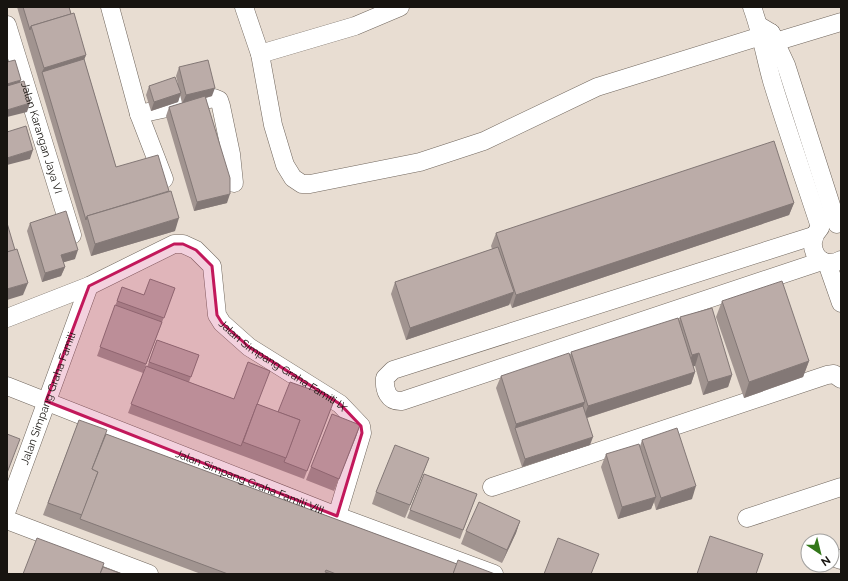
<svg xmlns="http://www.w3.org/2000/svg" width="848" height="581" viewBox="0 0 848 581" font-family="Raleway,sans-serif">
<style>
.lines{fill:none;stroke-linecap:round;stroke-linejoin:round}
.minor-casing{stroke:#71675e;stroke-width:19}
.minor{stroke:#fff;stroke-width:18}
.wall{fill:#a19490}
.shaded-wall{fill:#837876}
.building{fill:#bbaca8;stroke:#837876}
.marked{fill:#c2185b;fill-opacity:0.2;stroke:#c2185b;stroke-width:3;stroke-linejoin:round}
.labels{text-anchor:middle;stroke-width:3;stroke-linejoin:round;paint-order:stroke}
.street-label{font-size:11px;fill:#171410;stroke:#fff}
</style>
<rect width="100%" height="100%" fill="#e8ddd2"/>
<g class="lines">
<!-- minor casing -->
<g class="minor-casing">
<g id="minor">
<path d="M110,7L139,114L164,179"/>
<path d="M244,7L260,54L273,125L285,165L293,178L302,184H310L420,162L484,141L597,87L771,33"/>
<path d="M752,7C761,31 765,56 772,81C787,130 804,178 820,227"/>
<path id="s1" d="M7,25L72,235"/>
<path d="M761,27L771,33L786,65L837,224"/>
<path d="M765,45L841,22"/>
<path d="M260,54L355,26L400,7"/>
<path d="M139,114L214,98L219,100L221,106L231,154L234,183"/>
<path d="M820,228C803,245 819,272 841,260"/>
<path d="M813,236L393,370L385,378C384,390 388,402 402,401L822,261"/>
<path d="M827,263L841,303"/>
<path id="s2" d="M7,318L89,286L174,244H183L196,250L212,266L217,315L222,323L249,347L340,404L361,426L362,433L337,516"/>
<path id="s3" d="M7,386L337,516L494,574"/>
<path d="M492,487L827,375L834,374L841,379"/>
<path id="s4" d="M7,510L89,286"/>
<path d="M747,518L841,487"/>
<path d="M7,520L149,574"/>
<path d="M832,557L841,560"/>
</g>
</g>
<!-- minor -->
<use href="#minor" class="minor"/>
</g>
<!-- wall -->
<g class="wall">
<path d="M17,7H69L86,55L84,59L116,167L175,231L91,256Z"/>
<path d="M179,67L212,96L206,98L227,203L194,211L166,116L169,107L182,103L180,95L178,102L151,111L146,95L149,86L178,84L176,76Z"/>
<path d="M794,203L789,215L512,308L510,303L509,305L406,340L391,294L395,282L492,249L491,246L496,233Z"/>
<path d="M30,223L75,259L63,262L65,267L61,276L42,282L27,231Z"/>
<path d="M122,287L144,295L175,288L144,370L147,367L157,340L199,355L189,382L234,399L257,404L278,412L335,398L304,479L238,454L128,413L143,373L97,356Z"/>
<path d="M722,301L809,361L803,377L744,398L716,317Z"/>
<path d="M680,317L732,375L728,387L703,395L695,366H693L695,372L691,384L587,418L590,445L522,467L496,388L501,376L570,356L571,352L679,321Z"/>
<path d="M79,420L106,434L457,564L495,574H201L43,515Z"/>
<path d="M360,425L334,491L306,480L311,467Z"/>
<path d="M642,440L692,499L656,510L654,502L651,509L618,519L601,467L606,454L640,446Z"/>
<path d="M429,458L405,518L372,504L376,492Z"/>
<path d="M424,474L477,494L460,539L407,518Z"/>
<path d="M520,521L516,533L502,563L461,544L466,531Z"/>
</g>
<!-- shaded-wall -->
<g class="shaded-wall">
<path d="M86,55L81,68L42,72L44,68Z"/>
<path d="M21,80L17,89L7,92V84Z"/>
<path d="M215,88L212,96L182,104L186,95Z"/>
<path d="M181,93L178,102L151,111L154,102Z"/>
<path d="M30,103L27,112L7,117V110Z"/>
<path d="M33,150L30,159L7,165V158Z"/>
<path d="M230,194L227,203L194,211L197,202Z"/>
<path d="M794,203L789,215L512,308L516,295Z"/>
<path d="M179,218L175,231L91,256L95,244Z"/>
<path d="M78,250L75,259L58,264L61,255Z"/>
<path d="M65,267L61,276L42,282L45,273Z"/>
<path d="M28,283L23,295L7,300V289Z"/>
<path d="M514,292L509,305L406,340L410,328Z"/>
<path d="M699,353L695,366L687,368L692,355Z"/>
<path d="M809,361L803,377L744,398L749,382Z"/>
<path d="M695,372L691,384L583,419L588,406Z"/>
<path d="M732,375L728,387L703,395L708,382Z"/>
<path d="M585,402L580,414L515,428L516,424Z"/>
<path d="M360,425L356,437L334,491L339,479Z"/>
<path d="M593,437L590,445L522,467L525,459Z"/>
<path d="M429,458L424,471L405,518L410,505Z"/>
<path d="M696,486L692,499L656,510L661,498Z"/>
<path d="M656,497L651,509L618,519L622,507Z"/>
<path d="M520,521L516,533L502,563L507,550Z"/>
</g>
<!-- building -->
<g class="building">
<path d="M23,7H69L71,14L31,26L30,30Z"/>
<path d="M74,13L86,55L44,68L31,26Z"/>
<path d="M84,59L116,167L158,155L169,191L87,216L86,220L42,72Z"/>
<path d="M15,60L21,80L7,84V62Z"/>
<path d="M208,60L215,88L186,95L179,67Z"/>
<path d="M175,77L181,93L154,102L149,86Z"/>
<path d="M24,81L30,103L7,110V86Z"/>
<path d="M205,96L230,178V194L197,202L169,107Z"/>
<path d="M26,126L33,150L7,158V132Z"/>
<path d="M774,141L794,203L516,295L496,233Z"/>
<path d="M171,191L179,218L95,244L87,216Z"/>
<path d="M66,211L78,250L61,255L65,267L45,273L30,223Z"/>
<path d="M7,223L15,250L7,252Z"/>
<path d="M498,247L514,292L410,328L395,282Z"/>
<path d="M17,249L28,283L7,289V252Z"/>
<path d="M150,279L175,288L164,318L117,301L122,287L144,295Z"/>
<path d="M782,281L809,361L749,382L722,301Z"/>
<path d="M115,305L162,322L146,364L100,347Z"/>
<path d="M712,308L732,375L708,382L699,353L692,355L680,317Z"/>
<path d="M678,318L695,372L588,406L571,352Z"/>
<path d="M157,340L199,355L191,377L149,362Z"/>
<path d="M569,353L585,402L516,424L501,376Z"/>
<path d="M248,362L270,371L241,446L131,404L146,366L234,399Z"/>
<path d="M290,382L335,398L307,471L284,462L300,420L278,412Z"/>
<path d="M257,404L300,420L286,458L243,442Z"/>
<path d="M583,406L593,437L525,459L515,428Z"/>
<path d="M332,414L360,425L339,479L311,467Z"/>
<path d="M79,420L107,430L92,469L98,472L82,515L48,503Z"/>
<path d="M677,428L696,486L661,498L642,440Z"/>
<path d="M7,434L20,439L7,473Z"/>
<path d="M106,434L457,564L453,574H336L326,570L325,572L331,574H228L80,519L98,472L92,469Z"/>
<path d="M639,444L656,497L622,507L606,454Z"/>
<path d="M395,445L429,458L410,505L376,492Z"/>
<path d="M424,474L477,494L463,530L410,510Z"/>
<path d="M479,502L520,521L507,550L466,531Z"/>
<path d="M710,536L763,554L756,574H697Z"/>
<path d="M37,538L104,563L100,574H23Z"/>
<path d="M558,538L599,554L591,574H544Z"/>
<path d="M458,560L495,574H453Z"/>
<path d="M103,567L122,574H100Z"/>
</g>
<!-- marked area -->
<path class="marked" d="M174,244H183L196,250L212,266L217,315L222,323L249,347L340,404L361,426L362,433L337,516L46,401L89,286Z"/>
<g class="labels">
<!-- street labels -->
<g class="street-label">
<text dy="4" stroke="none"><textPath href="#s1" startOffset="118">Jalan Karangan Jaya VI</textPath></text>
<text dy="4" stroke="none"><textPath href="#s2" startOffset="362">Jalan Simpang Graha Famili IX</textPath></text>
<text dy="4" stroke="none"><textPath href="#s4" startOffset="119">Jalan Simpang Graha Famili</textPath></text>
<text dy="4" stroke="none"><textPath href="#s3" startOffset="261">Jalan Simpang Graha Famili VIII</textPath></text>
</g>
</g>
<!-- border -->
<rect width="848" height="581" fill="none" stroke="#171410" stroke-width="16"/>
<!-- north arrow -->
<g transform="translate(820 553) rotate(145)"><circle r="19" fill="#ffffff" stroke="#a2a19f"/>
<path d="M0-3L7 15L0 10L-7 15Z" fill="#337719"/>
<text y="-6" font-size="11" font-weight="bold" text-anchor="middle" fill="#171410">N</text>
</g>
</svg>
